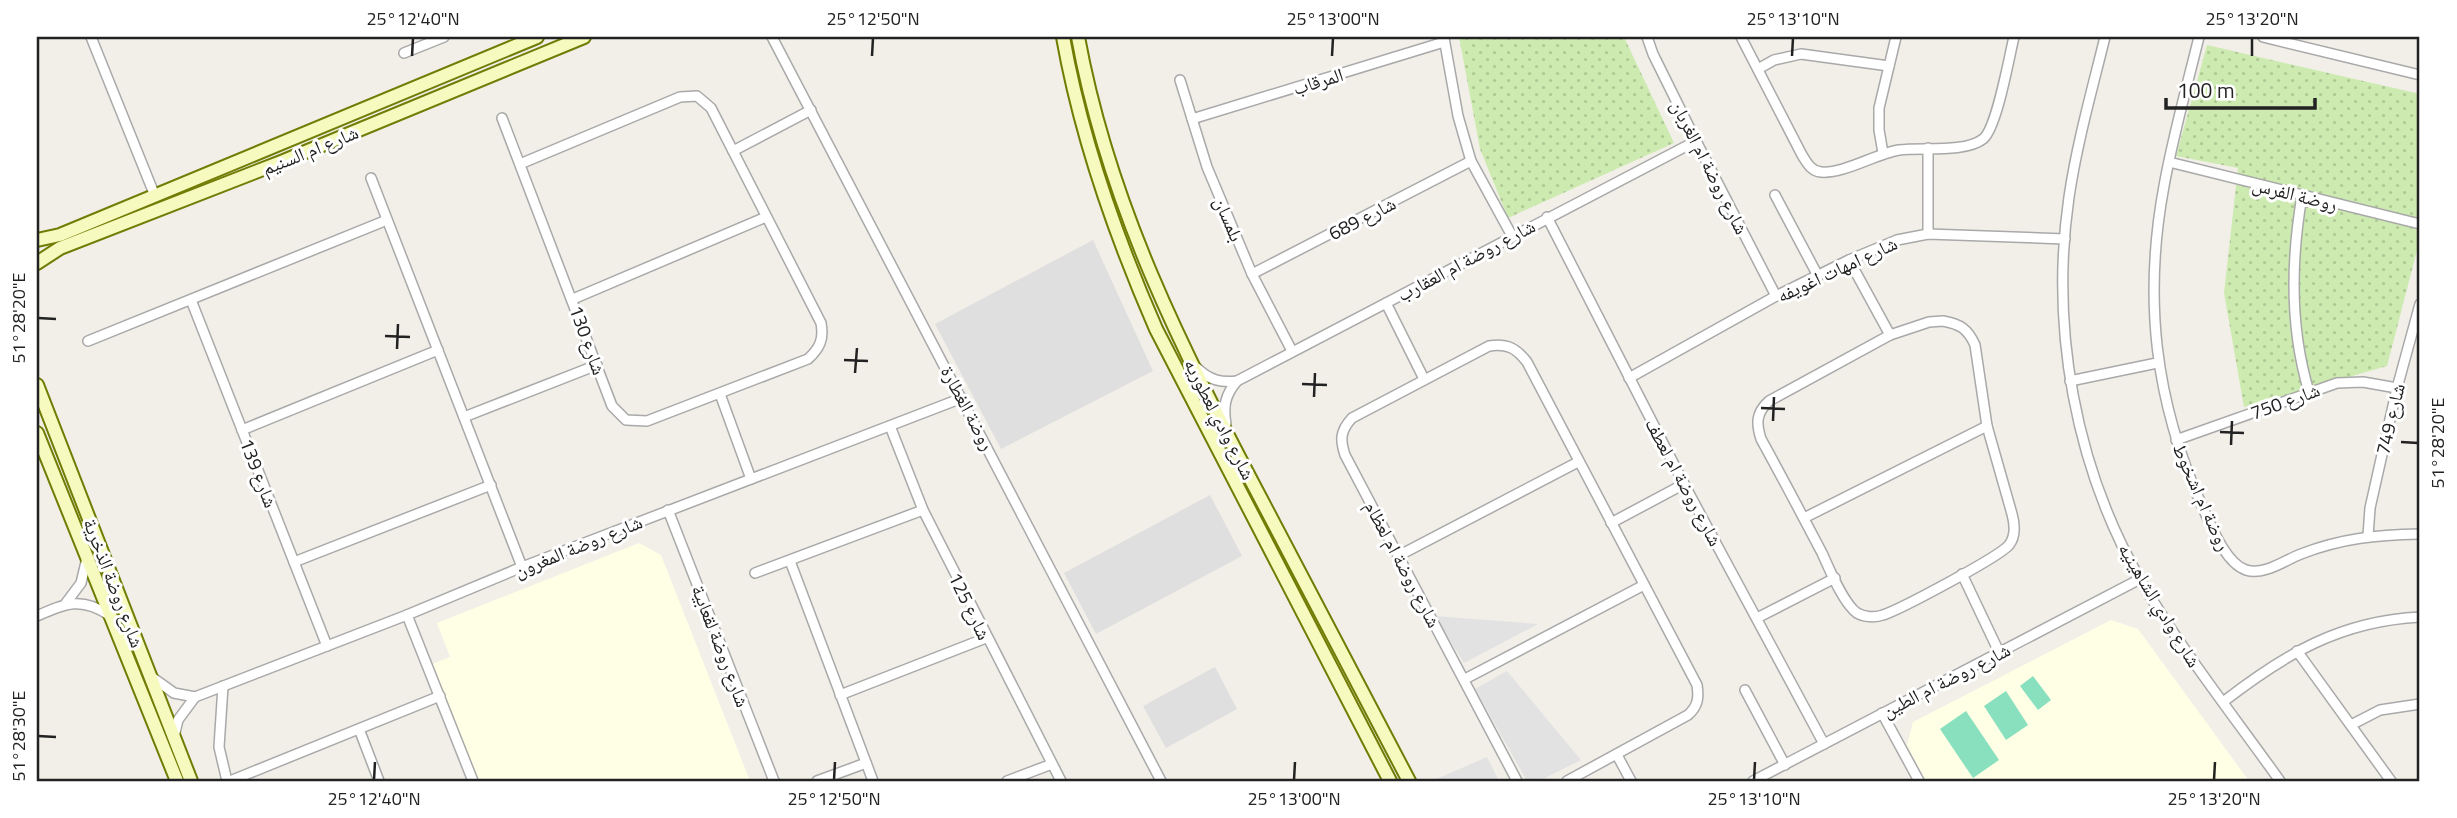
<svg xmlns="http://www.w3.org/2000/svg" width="2457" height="818" viewBox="0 0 2457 818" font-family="'Titillium Web','Noto Naskh Arabic',sans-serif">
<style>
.residential{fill:#e0dfdf}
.education{fill:#ffffe5}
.grass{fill:url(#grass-dots)}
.pitch{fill:#88e0be}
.parking{fill:#e2e2e2}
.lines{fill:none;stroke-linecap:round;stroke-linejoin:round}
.street-casing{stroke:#a9a9a9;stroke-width:12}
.secondary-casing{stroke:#707d05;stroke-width:16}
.street{stroke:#fff;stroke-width:9}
.secondary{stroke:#f7fabf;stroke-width:12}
.ticks{fill:none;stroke:#222;stroke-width:2.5}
.labels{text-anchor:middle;stroke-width:6;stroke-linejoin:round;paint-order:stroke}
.street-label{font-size:19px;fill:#222;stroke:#fff}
.neatline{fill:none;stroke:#222;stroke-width:2.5}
.ticks-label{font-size:18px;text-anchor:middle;fill:#222}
</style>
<defs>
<pattern id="grass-dots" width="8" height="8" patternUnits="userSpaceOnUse" patternTransform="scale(1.75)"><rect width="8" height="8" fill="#cdebb0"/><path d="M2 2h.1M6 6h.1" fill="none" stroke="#b0c997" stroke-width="1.8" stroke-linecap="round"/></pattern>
</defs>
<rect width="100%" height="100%" fill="#f2efe9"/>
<!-- residential -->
<g class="residential">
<path d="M1093,240L1153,371L1001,449L935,324Z"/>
<path d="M1210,495L1242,556L1096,634L1064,573Z"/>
<path d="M1215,667L1237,709L1166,748L1143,706Z"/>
</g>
<!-- education -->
<g class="education">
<path d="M639,543L661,555L750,781H478L432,664L450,657L437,623Z"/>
<path d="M2111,620L2138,629L2249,781H1926L1907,745L1913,722Z"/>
</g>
<!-- grass -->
<g class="grass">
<path d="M1459,37H1624L1674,143L1508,218L1480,149Z"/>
<path d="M2207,45L2420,94V239L2387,366L2244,407L2224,293L2238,168L2176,156Z"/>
</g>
<!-- pitch -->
<g class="pitch">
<path d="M2033,676L2051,700L2038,710L2020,686Z"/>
<path d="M2006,691L2028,725L2006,740L1984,706Z"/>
<path d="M1966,711L1999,760L1973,778L1940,729Z"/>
</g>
<!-- parking -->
<g class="parking">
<path d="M1435,616L1538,624L1464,663Z"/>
<path d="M1507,671L1581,760L1539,781H1527L1475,689Z"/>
<path d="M1487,757L1499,781H1432Z"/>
</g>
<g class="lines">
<!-- street casing -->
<g class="street-casing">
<g id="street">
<path d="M91,37L155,196"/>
<path d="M772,37L1161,781"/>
<path d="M1647,37L1653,54L1696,141L1776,296"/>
<path d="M1741,37L1802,155C1807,163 1811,171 1821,172C1844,174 1875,154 1899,150C1922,147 1965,153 1983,139C1997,128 2009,57 2014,37"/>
<path d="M2105,37C2092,90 2077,143 2069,197C2050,327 2075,467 2141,581C2182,651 2233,715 2280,781"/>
<path d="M2199,37C2187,86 2173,136 2164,186C2143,299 2155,402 2202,506C2211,525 2225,563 2246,570C2264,576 2285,560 2301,554C2342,538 2377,535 2420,534"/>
<path d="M2263,37L2420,75"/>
<path d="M1444,38L1458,116L1471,161L1512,236"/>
<path d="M404,53L444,37"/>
<path d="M1758,69L1774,60L1801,54L1889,66"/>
<path d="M1180,80L1207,167L1252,274L1292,351"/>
<path d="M502,118L612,406L626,420L647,421L808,359C820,348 824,339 821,323L711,108L697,96L680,97L520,164"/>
<path d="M1192,119L1444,42"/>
<path d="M733,151L811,110"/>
<path d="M1883,153L1879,130V108L1896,37"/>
<path d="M2169,162L2420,224"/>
<path d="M371,178L522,567"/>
<path d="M1775,195L1818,276"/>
<path d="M2302,196C2291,260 2290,329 2309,392"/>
<path d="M1547,217L1684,484L1824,744"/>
<path d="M1928,234V148"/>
<path d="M1849,260L1890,335"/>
<path d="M1252,274L1471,161"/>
<path d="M573,299L766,217"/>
<path d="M191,300L327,646"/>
<path d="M1386,303L1424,379"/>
<path d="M1943,321C1960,324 1968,329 1975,345L1987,426L2012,514C2015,525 2016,536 2009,545C1999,557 1901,609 1883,615C1875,618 1864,617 1857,613C1843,603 1829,568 1822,553C1802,515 1782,477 1761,439C1756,423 1756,413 1769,401L1890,335L1929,322Z"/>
<path d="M88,341L387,220"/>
<path d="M1197,368C1209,380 1221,383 1237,381L1696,141"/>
<path d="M1629,378L1776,296L1849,260L1897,240L1928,234L2065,239"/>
<path d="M2070,381L2157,363"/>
<path d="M720,394L751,479"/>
<path d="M464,417L597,365"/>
<path d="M1226,424C1223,406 1225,395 1237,381"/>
<path d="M890,426L923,510L1061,781"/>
<path d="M242,430L438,350"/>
<path d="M2176,440L2337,383L2363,382L2397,388"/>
<path d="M668,510L774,781"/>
<path d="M1804,518L1987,426"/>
<path d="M1611,523L1684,484"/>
<path d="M2368,536L2370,508L2397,388L2420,304"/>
<path d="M1398,556L1578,462"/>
<path d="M790,561L873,781"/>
<path d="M294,562L491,485"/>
<path d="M755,573L923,510"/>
<path d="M1962,574L1999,652"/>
<path d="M66,603L81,583L87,558"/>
<path d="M407,615L473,781"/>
<path d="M37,616C64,604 81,596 109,615"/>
<path d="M1757,618L1835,578"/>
<path d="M2297,651L2391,781"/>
<path d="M153,678L174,693L195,697"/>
<path d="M1465,679L1644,585"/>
<path d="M223,686L219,747L227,781"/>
<path d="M1745,690L1785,765"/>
<path d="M840,695L986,638"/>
<path d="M2223,702C2285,654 2340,621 2420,617"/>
<path d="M1882,713L1919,781"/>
<path d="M2351,725L2380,710L2420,704"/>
<path d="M359,729L379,781"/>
<path d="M174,737L178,720L195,697L407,615L522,567L962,398"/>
<path d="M1617,755L1631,781"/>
<path d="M230,781L440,696"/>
<path d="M817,781L866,763"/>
<path d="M1007,781L1052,764"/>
<path d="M1517,781L1345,455C1340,440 1340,431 1352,418L1489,346C1507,343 1516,348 1527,362L1697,685C1699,698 1698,706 1688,715L1567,781"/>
<path d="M1753,781L2140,579"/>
</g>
</g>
<!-- secondary casing -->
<g class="secondary-casing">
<g id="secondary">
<path d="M1063,37C1081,138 1115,235 1156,329L1390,781"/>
<path d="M1078,37C1109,206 1182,349 1261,499C1310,593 1360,687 1409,781"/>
<path d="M37,240L60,235L537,37"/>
<path d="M37,263L60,248L281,162L584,37"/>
<path d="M37,385L191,781"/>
<path d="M37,433L177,781"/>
</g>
</g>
<!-- street -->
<use href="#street" class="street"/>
<!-- secondary -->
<use href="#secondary" class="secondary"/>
</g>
<!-- ticks -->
<path class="ticks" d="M412,56L413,38M872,56L873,38M1332,56L1333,38M1792,56L1793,38M2252,56V38M38,318L56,319M385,336L410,337M397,349L398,324M844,360L868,361M855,373L857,348M1302,384L1327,385M1314,397L1315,373M1761,408L1785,409M1773,421L1774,397M2220,432L2244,433M2401,442L2418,443M2231,445L2232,421M38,736L56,737M374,780L375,762M834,780L835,762M1294,780L1295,762M1754,780L1755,762M2214,780L2215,762"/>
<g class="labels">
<!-- street labels -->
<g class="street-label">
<text transform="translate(1318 81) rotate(-17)" y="7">المرقاب</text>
<text transform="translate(310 150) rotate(-22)" y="7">شارع ام السنيم</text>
<text transform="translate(1710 167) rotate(63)" y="7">شارع روضة ام الغربان</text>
<text transform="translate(2295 194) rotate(14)" y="7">روضة الفرس</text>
<text transform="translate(1362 218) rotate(-27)" y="7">شارع 689</text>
<text transform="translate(1229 219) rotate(67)" y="7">بلمسان</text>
<text transform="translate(1466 260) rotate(-28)" y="7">شارع روضة ام العقارب</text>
<text transform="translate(1837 269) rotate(-25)" y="7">شارع امهات اغويفه</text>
<text transform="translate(588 340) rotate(70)" y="7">شارع 130</text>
<text transform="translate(2285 401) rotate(-20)" y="7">شارع 750</text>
<text transform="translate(968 408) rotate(62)" y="7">روضة الغطارة</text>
<text transform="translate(1220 419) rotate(63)" y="7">شارع وادي لعطوريه</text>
<text transform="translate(2390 419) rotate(-77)" y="7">شارع 749</text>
<text transform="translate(259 473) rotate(69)" y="7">شارع 139</text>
<text transform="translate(1684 482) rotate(62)" y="7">شارع روضة ام لعطف</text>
<text transform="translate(2202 497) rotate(66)" y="7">روضة ام اشخوط</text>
<text transform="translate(578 546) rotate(-22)" y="7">شارع روضة المغرون</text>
<text transform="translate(1403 564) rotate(62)" y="7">شارع روضة ام لعظام</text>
<text transform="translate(114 583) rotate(69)" y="7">شارع روضة الذخرية</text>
<text transform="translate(2160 605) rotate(59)" y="7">شارع وادي الشاهينيه</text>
<text transform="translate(970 606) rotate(64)" y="7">شارع 125</text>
<text transform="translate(721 646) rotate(69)" y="7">شارع روضة لقعابية</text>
<text transform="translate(1946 680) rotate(-27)" y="7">شارع روضة ام الطين</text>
</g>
</g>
<!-- border -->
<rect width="2457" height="818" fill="none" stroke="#ffffff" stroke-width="77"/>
<!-- scale -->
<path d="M2166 98v10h149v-10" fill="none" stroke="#222222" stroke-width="3.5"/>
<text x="2177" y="98" font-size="21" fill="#222222" stroke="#ffffff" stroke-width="5" paint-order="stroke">100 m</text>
<rect x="38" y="38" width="2380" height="742" class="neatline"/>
<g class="ticks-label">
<text x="413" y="25">25°12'40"N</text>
<text x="873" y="25">25°12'50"N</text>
<text x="1333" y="25">25°13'00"N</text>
<text x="1793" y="25">25°13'10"N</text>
<text x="2252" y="25">25°13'20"N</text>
<text transform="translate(19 318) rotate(-90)" y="6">51°28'20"E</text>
<text transform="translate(2438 443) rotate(-90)" y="6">51°28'20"E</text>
<text transform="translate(19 736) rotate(-90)" y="6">51°28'30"E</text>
<text x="374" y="805">25°12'40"N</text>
<text x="834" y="805">25°12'50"N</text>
<text x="1294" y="805">25°13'00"N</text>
<text x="1754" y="805">25°13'10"N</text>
<text x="2214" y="805">25°13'20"N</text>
</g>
</svg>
